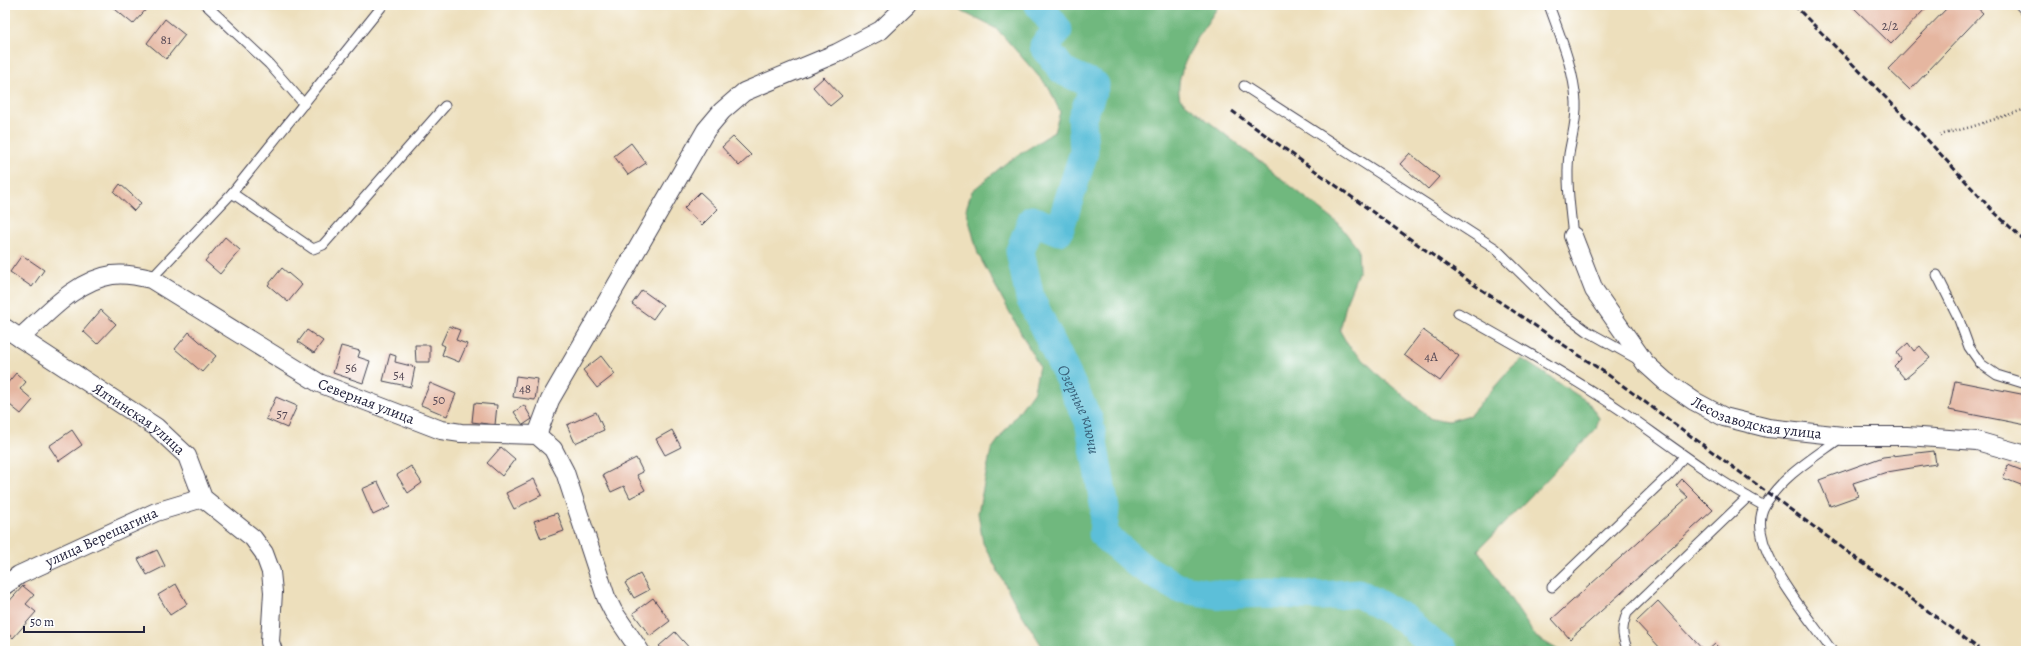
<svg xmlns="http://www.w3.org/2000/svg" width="2031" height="656" viewBox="0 0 2031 656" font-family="Alegreya,serif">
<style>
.forest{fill:#6fb87e;stroke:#486d5c}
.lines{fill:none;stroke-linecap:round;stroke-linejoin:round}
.river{stroke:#5bbfd9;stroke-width:29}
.building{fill:#e5b6a0}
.lane-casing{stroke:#403e4e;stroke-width:11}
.street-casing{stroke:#403e4e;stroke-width:20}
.path{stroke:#403e4e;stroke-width:2.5;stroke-dasharray:1 3;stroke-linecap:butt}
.lane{stroke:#fff;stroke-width:9}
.street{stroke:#fff;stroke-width:18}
.rail{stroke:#22223b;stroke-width:3;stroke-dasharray:6 3;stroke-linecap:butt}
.labels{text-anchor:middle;stroke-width:3.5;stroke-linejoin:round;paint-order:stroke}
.number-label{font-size:13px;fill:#534754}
.street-label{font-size:15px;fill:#22223b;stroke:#fff}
.water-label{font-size:16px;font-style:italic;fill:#39617a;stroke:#fff}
</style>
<rect width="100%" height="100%" fill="#fff"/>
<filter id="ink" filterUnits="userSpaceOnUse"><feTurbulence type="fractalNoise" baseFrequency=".025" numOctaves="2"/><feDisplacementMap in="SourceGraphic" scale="8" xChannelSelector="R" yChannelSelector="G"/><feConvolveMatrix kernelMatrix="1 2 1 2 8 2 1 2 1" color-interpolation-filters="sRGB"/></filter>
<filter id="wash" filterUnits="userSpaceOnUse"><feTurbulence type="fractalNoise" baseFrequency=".012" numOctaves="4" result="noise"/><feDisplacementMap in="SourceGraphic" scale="16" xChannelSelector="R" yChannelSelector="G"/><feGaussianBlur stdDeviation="0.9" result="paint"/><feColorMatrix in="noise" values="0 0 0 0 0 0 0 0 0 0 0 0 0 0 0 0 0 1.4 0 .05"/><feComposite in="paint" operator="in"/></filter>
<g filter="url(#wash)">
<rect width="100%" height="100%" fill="#eddfbc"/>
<!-- forest -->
<path class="forest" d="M955,5H1219C1204,29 1172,70 1180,99L1339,224L1358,249L1359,270L1347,300L1340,331L1348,345L1382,378L1432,419L1449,421L1470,415L1512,367L1522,359L1588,402L1599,418L1596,429L1478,550L1536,637L1560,651H1045L1015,603L983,543L978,513L991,450L1034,391L1039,366L978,254L966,209L972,191L1006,163L1054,132L1060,112L1049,88L997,29L959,10Z"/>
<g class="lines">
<!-- river -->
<path class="river" id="s1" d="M1039,5L1058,30L1044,46L1063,71L1095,85L1082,118L1084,152L1059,231L1032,220L1020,251L1030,298L1089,421L1105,508L1103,534L1139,565L1178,588L1220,595L1267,593L1322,596L1358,593L1405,619L1431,643L1443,651"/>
</g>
<g id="blocks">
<!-- building -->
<g class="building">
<path d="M110,5H150L133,24Z"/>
<path d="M1851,5H1929L1891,44Z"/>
<path d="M1950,5H1974L1983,13L1910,90L1888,69Z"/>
<path d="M165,19L185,35L166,59L147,43Z"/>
<path d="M824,77L842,96L830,106L813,87Z"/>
<path d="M733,137L751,155L739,166L722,147Z"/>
<path d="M631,143L646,163L628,175L614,156Z"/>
<path d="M1410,153L1439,177L1428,189L1400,164Z"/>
<path d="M120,184L141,203L134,211L114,192Z"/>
<path d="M700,192L718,209L702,225L684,208Z"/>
<path d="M225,237L240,250L220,274L205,261Z"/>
<path d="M22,255L44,270L32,287L10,272Z"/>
<path d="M282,268L302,285L288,302L268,285Z"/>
<path d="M642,290L663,305L653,319L632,304Z"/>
<path d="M101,310L116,324L97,344L83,331Z"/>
<path d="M449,326L460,330L456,340L467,344L459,362L442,355L445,346L441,344Z"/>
<path d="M307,330L323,341L314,353L298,342Z"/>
<path d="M1423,330L1459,356L1440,381L1404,355Z"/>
<path d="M189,332L216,356L202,372L175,349Z"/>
<path d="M1908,343L1914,351L1920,346L1930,358L1905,379L1894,366L1901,359L1897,353Z"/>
<path d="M415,345H430V362H416Z"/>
<path d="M341,346L360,351L358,357L370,361L363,383L333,373Z"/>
<path d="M390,354L396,356L395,362L415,367L411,387L383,381Z"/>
<path d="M601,356L615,374L597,388L583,370Z"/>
<path d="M16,373L26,382L20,389L33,400L21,414L5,401V386Z"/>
<path d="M516,376L538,379L535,400L513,397Z"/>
<path d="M1955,381L2026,395V425L1949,410Z"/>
<path d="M430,383L456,394L447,416L421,405Z"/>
<path d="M276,397L297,406L287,428L266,419Z"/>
<path d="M474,403L497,405L495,425L472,422Z"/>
<path d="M524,405L532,419L523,425L514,412Z"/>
<path d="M596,412L604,430L575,443L567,425Z"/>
<path d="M72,430L82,445L59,461L49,446Z"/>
<path d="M672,430L681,447L665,455L656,439Z"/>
<path d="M501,447L515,459L502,476L487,463Z"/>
<path d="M1934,451L1936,464L1887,472L1853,483L1858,496L1830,506L1819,480L1883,457Z"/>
<path d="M636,458L643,472L637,475L645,490L630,498L624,486L611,492L603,475Z"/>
<path d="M2008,465L2026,472V487L2003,478Z"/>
<path d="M411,466L422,483L408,493L397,475Z"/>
<path d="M534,479L542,495L514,509L506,493Z"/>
<path d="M1682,479L1713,510L1570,639L1552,619L1688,497L1676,486Z"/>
<path d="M378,482L390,507L373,515L362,489Z"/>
<path d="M557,513L564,531L541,539L534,521Z"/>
<path d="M157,550L165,566L147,575L138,559Z"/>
<path d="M640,574L649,590L634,598L625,583Z"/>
<path d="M176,584L187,604L170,615L158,595Z"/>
<path d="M23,586L34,595L26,604L36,612L13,638L5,631V606Z"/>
<path d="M653,598L670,621L650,636L633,613Z"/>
<path d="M1658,601L1704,651H1663L1636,622Z"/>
<path d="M675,632L692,651H664L659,646Z"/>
<path d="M1715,644L1722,651H1707Z"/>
</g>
</g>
</g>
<g filter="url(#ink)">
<use href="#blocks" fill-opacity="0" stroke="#403e4e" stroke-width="1"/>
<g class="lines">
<!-- lane casing -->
<g class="lane-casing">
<g id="lane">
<path d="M206,5L269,64L304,104"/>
<path d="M1549,5C1560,36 1574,69 1576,102C1577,120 1572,136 1569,154C1566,180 1570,209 1573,236"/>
<path d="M2020,5L2026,12"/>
<path d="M1244,86L1495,248L1556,308L1587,331L1637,359"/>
<path d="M232,193L313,249L323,245L445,106"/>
<path d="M1937,275L1958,317L1969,347L1981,364L1997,375L2026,384"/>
<path d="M151,279L232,193L383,5"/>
<path d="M1458,313C1514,344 1569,375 1622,411C1669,444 1714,479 1764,506"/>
<path d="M1552,587L1672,472L1684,456"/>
<path d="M1627,648C1621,634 1622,627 1627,613L1748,497"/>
<path d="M1832,651C1812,620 1742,544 1765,505C1782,476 1815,457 1842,437"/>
</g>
</g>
<!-- street casing -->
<g class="street-casing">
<g id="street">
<path id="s2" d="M1573,236L1594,290L1645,363L1665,381L1694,401L1724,417L1768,428L1843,436H1907L1977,441L2026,455"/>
<path id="s3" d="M5,328L20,338C46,315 76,280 112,275C125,273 139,276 151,279L319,383L441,430L461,433L537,435L553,449L565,472L606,597L613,611L640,651"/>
<path id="s4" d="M20,338L156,427L187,456L203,498L253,538L264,553L271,572L273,592L270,642L273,651"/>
<path d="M537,435L550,400L706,130L722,111L744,92L837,53L881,30L907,5"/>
<path id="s5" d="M5,585L19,575L156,512L203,498"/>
</g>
</g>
<!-- path -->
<path class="path" d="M1940,135L1971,127L2026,109"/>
<!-- lane -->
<use href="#lane" class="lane"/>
<!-- street -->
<use href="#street" class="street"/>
<!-- rail -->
<g class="rail">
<path d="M1794,5L1922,134L1992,210L2026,242"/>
<path d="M1232,111L1473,284L1607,374L1982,651"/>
</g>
</g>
</g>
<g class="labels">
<!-- number labels -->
<g class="number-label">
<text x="1890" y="30">2/2</text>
<text x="166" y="44">81</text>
<text x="1431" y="361">4А</text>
<text x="351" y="372">56</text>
<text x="399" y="379">54</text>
<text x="525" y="393">48</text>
<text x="439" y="404">50</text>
<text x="282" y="418">57</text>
</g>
<!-- street labels -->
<g class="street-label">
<text dy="5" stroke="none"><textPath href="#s3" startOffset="419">Северная улица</textPath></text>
<text dy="5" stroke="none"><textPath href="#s2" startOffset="275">Лесозаводская улица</textPath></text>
<text dy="5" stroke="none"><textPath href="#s4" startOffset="144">Ялтинская улица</textPath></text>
<text dy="5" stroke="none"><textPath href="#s5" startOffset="108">улица Верещагина</textPath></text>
</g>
<!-- water labels -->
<g class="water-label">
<text dy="6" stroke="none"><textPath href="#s1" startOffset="504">Озерные ключи</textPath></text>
</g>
</g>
<!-- margin -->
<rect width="2031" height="656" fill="none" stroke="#fff" stroke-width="20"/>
<!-- scale -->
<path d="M24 626v6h120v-6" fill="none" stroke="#22223b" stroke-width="2"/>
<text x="30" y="626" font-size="12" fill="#22223b" stroke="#ffffff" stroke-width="3" paint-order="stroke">50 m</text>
</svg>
